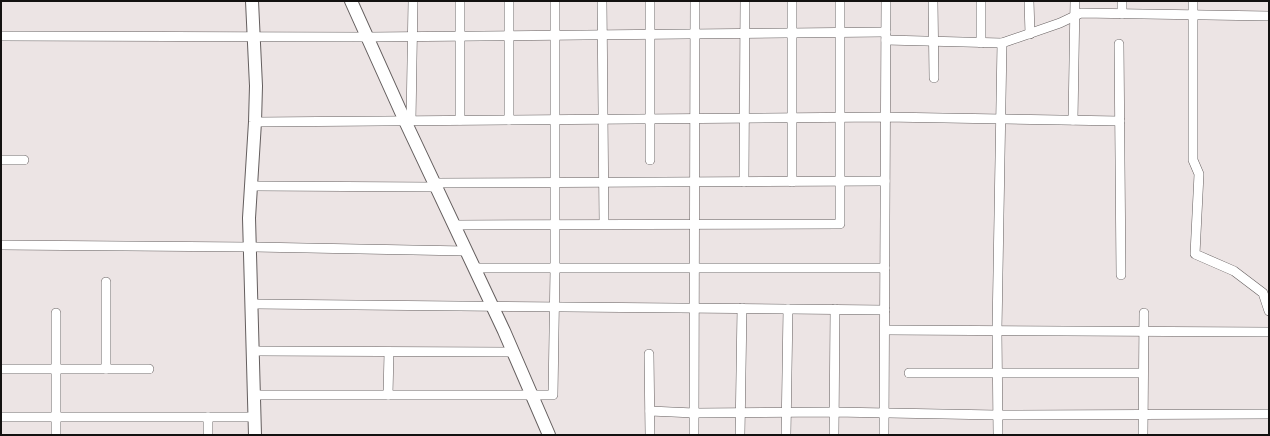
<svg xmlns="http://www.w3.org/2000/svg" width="1270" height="436" viewBox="0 0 1270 436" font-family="Mulish,sans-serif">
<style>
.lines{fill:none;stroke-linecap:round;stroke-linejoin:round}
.street-casing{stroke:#645e5e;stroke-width:10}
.secondary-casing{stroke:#645e5e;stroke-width:14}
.street{stroke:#fff;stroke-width:9}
.secondary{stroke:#fff;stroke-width:12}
</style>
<rect width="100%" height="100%" fill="#ece4e4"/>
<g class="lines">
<!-- street casing -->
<g class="street-casing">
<g id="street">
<path d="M460,1V120"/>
<path d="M602,1L604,224"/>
<path d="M933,1L934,78"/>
<path d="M981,1V43"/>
<path d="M1029,1L1030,34"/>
<path d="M1193,1V160L1199,174L1195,254L1234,271L1263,293L1269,311"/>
<path d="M1122,14V1"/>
<path d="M1,36L368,37L886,32"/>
<path d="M886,40L1002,43L1060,23L1081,13L1269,16"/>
<path d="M1119,44L1121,275"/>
<path d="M509,120V1"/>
<path d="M1073,120L1075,1"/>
<path d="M411,121L413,1"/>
<path d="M255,122L885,117L1120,121"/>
<path d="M1,160H24"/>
<path d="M650,160V1"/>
<path d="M744,182L745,1"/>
<path d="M792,182V1"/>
<path d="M434,183L885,181"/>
<path d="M252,186L436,187"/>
<path d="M454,225L840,224V1"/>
<path d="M1,245L251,247L466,251"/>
<path d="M474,268H885"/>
<path d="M252,304L885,310"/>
<path d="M885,330L1269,332"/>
<path d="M253,351L513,352"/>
<path d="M649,354L650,435"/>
<path d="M1,369H149"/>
<path d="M106,369V282"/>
<path d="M909,373H1143"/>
<path d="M254,395H553L555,269V1"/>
<path d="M388,395L389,352"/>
<path d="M650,411L694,413L834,412L997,415L1269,414"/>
<path d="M1,417H254"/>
<path d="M208,417V435"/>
<path d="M56,435V313"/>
<path d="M694,435L695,1"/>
<path d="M740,435L742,308"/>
<path d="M786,435L788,309"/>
<path d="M834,435L835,309"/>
<path d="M884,435L886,1"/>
<path d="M998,435L997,330L1002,43"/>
<path d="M1143,435L1144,313"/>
</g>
</g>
<!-- secondary casing -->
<g class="secondary-casing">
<g id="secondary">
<path d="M252,1L256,86L255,122L249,218L255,435"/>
<path d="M351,1L405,121L504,331L549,435"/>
</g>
</g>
<!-- street -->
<use href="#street" class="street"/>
<!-- secondary -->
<use href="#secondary" class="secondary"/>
</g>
<!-- border -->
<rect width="1270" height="436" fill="none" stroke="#131110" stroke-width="4"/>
</svg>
